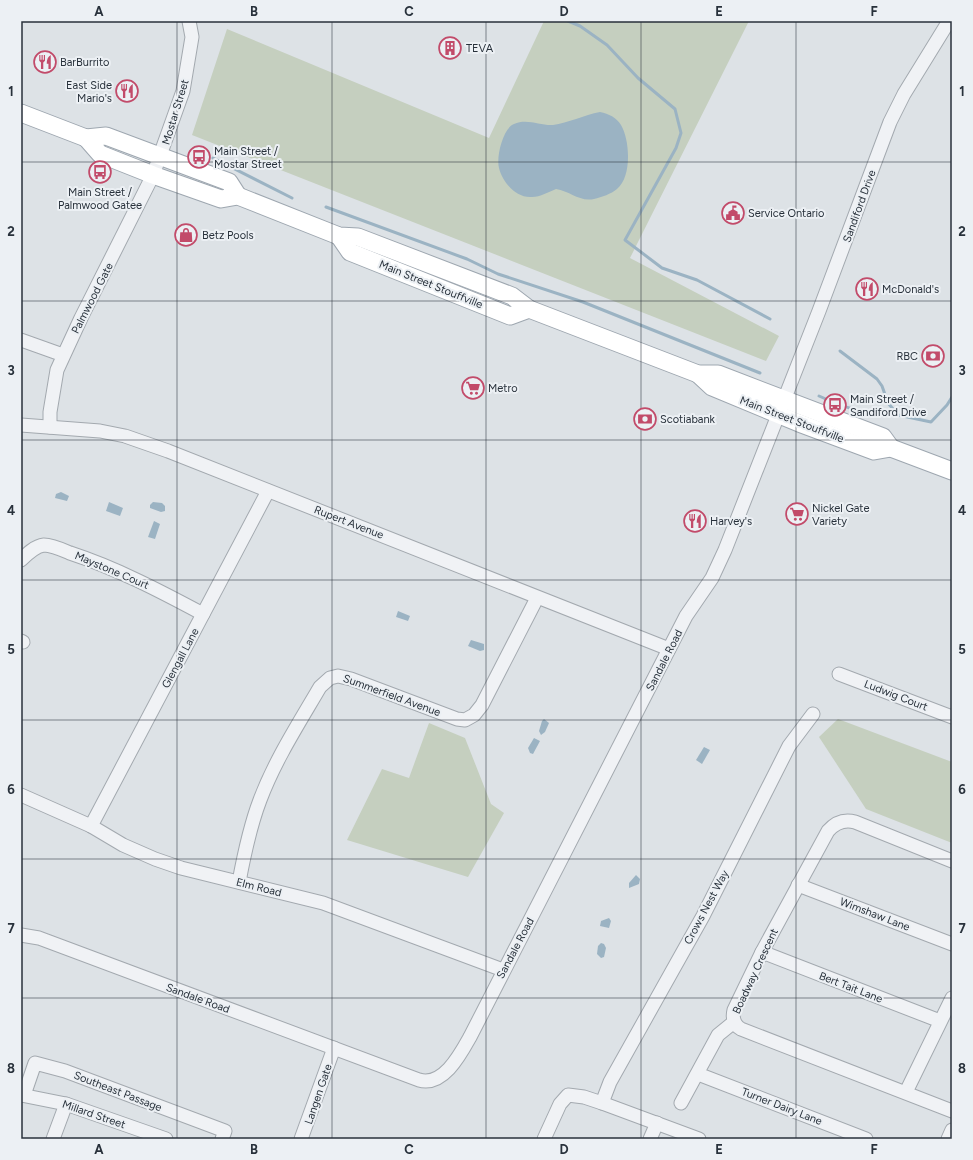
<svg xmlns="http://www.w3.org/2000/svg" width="973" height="1160" viewBox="0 0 973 1160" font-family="Figtree,sans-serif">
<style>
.green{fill:#c5cfbf}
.water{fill:#9bb3c3}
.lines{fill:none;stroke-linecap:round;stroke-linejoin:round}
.stream{stroke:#9bb3c3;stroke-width:3}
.minor-casing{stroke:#a3a9af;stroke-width:15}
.major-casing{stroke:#9ea7b0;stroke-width:19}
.minor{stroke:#f0f2f5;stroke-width:13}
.major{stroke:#fff;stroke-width:17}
.grid{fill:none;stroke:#28313b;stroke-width:1;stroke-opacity:0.55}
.labels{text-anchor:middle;stroke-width:4;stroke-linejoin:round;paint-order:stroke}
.poi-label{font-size:11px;fill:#28313b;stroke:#ecf0f4;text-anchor:start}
.street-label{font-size:11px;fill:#28313b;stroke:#ecf0f4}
.neatline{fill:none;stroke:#28313b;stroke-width:1.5}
.grid-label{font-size:13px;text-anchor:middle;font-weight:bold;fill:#28313b}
</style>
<rect width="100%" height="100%" fill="#dde2e6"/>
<!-- green -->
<g class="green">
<path d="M544,21H749L630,258L779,336L766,361L192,135L227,29L489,138Z"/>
<path d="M838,719L952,762V843L866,809L819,737Z"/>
<path d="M429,723L465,738L491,804L504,813L468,877L347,840L382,769L409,778Z"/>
</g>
<!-- water -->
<g class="water">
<path d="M600,112C609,114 616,117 621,125C630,140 632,177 617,189C611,194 602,197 594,199C579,202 570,191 556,189C548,192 539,198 530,197C515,197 502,181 499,168C496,157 503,128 514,124C527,118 541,126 553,125C568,123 584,115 600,112Z"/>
<path d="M61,492L69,496L67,501L55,498L56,494Z"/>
<path d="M109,502L123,508L120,516L106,511Z"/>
<path d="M153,502L162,503L165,506V511L161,512L150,508V505Z"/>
<path d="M154,521L160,524L155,539L148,537Z"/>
<path d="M398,611L410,616L408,621L396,617Z"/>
<path d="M471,640L484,644V650L480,651L468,646Z"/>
<path d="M544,719L549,723L545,732L541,735L539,731L542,721Z"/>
<path d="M534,738L540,741L533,754L530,753L528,748Z"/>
<path d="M704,747L710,750L702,764L696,760Z"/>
<path d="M636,875L640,879L639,884L629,888V883Z"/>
<path d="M609,918L611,921L609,928L600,926L601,921Z"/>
<path d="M601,943L604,944L606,948L604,957L601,958L597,954L598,946Z"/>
</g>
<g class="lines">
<!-- stream -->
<g class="stream">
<path d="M568,21L580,26L607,45L638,78L675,109L681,133L676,148L625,240L662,268L697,280L770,319"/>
<path d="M213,158L292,198"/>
<path d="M326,207L467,259L498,274L583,302L760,373"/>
<path d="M840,351L877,379L882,386L888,403L898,415L931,422L947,405L952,397"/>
<path d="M819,396C843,407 870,417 896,413"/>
</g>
<!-- minor casing -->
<g class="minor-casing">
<g id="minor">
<path d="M21,340L63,355"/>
<path d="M21,425L100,431L125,436L168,451L669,649"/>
<path d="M50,427V412L57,370L81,318L153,175L183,91L192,37L189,21"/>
<path d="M21,560C27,554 35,546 44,545C52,545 63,550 70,553C116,568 160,591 203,614"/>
<path d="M21,641L23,642"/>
<path d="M839,674L952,717"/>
<path d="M21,795L91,826L123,845L155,859L181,868L323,903L503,970"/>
<path d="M91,826L268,491"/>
<path d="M952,861L855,822C844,819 835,823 828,831L762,952L734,1010C732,1018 734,1025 741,1029L952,1111"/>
<path d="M239,882C244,855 250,826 260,800C275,760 299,723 320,687L330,678L338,676L351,679L457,719L465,720L474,715L482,705L537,598"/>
<path d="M798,885L952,944"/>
<path d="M21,935L39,938L419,1080C443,1087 460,1055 470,1037L686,616L712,578L725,550L819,311L890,122L904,94L949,21"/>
<path d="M762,952L940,1021"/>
<path d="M698,1074L866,1139"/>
<path d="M906,1092L952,998"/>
<path d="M21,1095L66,1104L166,1139"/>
<path d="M24,1095L35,1063L65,1071L225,1131L222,1139"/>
<path d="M602,1103L610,1082L703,916L789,746L813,714"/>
<path d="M681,1103L718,1035L734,1022"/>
<path d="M53,1139L66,1104"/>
<path d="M301,1139L334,1048"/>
<path d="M544,1139L560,1104L568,1095L584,1097L602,1103L699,1139"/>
<path d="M650,1139L657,1123"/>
<path d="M948,1139L952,1130"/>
</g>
</g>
<!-- major casing -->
<g class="major-casing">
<g id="major">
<path d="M21,113L86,138L106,136L229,182L238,196"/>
<path d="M86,138L100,154L153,175L221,199L238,196L339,236L358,237L512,296L529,309L698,374H718L883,437L891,448"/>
<path d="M339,236L350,252L510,316L529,309"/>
<path d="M698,374L712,387L799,423L874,451L891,448L952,471"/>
</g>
</g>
<!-- minor -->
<use href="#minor" class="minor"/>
<!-- major -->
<use href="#major" class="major"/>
</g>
<!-- grid -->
<path class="grid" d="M177,21V1139M332,21V1139M486,21V1139M641,21V1139M796,21V1139M21,162H952M21,301H952M21,440H952M21,580H952M21,720H952M21,859H952M21,998H952"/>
<!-- icons -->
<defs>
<g id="building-ring" transform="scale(1.15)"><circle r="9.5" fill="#ecf0f4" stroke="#c24b6a" stroke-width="1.5"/><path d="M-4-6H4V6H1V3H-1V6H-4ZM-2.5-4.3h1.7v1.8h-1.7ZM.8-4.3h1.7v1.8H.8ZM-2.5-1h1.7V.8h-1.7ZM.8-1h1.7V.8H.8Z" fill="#c24b6a"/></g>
<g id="restaurant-ring" transform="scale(1.15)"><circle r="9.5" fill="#ecf0f4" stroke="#c24b6a" stroke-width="1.5"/><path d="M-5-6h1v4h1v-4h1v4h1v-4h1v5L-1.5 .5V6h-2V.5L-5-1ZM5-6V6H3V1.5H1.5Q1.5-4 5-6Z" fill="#c24b6a"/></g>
<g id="bus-ring" transform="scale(1.15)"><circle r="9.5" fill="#ecf0f4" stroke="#c24b6a" stroke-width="1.5"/><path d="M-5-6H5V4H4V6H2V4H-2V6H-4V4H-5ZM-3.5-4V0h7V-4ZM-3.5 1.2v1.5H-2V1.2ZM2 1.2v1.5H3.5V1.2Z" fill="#c24b6a"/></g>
<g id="civic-ring" transform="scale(1.15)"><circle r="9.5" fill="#ecf0f4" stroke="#c24b6a" stroke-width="1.5"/><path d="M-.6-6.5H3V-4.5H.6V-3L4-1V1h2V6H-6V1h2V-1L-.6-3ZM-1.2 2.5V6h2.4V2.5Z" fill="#c24b6a"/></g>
<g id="shop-ring" transform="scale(1.15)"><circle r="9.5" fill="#ecf0f4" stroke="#c24b6a" stroke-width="1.5"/><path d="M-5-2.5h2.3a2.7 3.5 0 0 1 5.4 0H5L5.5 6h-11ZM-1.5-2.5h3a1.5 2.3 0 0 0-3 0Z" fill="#c24b6a"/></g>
<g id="bank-ring" transform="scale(1.15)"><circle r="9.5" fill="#ecf0f4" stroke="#c24b6a" stroke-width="1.5"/><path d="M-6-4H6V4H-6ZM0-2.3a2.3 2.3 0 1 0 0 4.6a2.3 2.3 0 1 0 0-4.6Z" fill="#c24b6a"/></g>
<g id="supermarket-ring" transform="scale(1.15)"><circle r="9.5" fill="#ecf0f4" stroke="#c24b6a" stroke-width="1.5"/><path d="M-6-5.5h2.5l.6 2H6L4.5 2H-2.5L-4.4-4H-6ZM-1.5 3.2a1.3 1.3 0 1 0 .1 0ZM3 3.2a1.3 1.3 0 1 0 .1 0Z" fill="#c24b6a"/></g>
</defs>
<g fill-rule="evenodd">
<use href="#building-ring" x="450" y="48"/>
<use href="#restaurant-ring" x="45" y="62"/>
<use href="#restaurant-ring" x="127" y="91"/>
<use href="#bus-ring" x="199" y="157"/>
<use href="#bus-ring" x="100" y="172"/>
<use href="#civic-ring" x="733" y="213"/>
<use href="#shop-ring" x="186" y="235"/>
<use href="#restaurant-ring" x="867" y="289"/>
<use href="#bank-ring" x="933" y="356"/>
<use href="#supermarket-ring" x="473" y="388"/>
<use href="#bus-ring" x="835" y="405"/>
<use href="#bank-ring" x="645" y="419"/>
<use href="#supermarket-ring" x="797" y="514"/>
<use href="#restaurant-ring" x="695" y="521"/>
</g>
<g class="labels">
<!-- poi labels -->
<g class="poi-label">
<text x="466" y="52">TEVA</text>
<text x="60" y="66">BarBurrito</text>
<text x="112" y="89" text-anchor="end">East Side<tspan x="112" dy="13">Mario's</tspan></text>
<text x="214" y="155">Main Street /<tspan x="214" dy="13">Mostar Street</tspan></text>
<text x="100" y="196" text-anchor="middle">Main Street /<tspan x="100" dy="13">Palmwood Gatee</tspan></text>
<text x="748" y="217">Service Ontario</text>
<text x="202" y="239">Betz Pools</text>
<text x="882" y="293">McDonald's</text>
<text x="918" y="360" text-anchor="end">RBC</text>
<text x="488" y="392">Metro</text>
<text x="850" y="403">Main Street /<tspan x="850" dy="13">Sandiford Drive</tspan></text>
<text x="660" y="423">Scotiabank</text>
<text x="812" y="512">Nickel Gate<tspan x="812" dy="13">Variety</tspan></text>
<text x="710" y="525">Harvey's</text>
</g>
<!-- street labels -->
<g class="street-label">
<text transform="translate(175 112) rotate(-73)" y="4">Mostar Street</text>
<text transform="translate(859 206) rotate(-70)" y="4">Sandiford Drive</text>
<text transform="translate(431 284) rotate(22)" y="4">Main Street Stouffville</text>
<text transform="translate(92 298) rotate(-63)" y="4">Palmwood Gate</text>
<text transform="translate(792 419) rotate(21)" y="4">Main Street Stouffville</text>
<text transform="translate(349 522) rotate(21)" y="4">Rupert Avenue</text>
<text transform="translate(112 570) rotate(23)" y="4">Maystone Court</text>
<text transform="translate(180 658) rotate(-62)" y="4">Glengall Lane</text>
<text transform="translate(664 660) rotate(-63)" y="4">Sandale Road</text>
<text transform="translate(392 695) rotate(20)" y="4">Summerfield Avenue</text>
<text transform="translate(896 695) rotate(21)" y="4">Ludwig Court</text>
<text transform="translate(259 887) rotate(14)" y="4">Elm Road</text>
<text transform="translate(706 907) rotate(-62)" y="4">Crows Nest Way</text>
<text transform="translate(875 914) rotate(21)" y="4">Wimshaw Lane</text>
<text transform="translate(515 948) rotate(-62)" y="4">Sandale Road</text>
<text transform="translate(755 971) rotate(-65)" y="4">Boadway Crescent</text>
<text transform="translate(851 987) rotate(21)" y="4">Bert Tait Lane</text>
<text transform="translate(198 998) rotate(20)" y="4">Sandale Road</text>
<text transform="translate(118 1091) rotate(21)" y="4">Southeast Passage</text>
<text transform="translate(318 1094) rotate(-71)" y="4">Langen Gate</text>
<text transform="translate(782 1106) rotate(21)" y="4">Turner Dairy Lane</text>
<text transform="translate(94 1114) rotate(19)" y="4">Millard Street</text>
</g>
</g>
<!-- border -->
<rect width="973" height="1160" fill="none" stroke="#ecf0f4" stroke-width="44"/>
<rect x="22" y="22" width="929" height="1116" class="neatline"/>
<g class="grid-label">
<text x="99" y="16">A</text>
<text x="254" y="16">B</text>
<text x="409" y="16">C</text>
<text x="564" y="16">D</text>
<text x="719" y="16">E</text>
<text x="874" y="16">F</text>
<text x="11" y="96">1</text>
<text x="962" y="96">1</text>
<text x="11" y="236">2</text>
<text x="962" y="236">2</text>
<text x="11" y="375">3</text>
<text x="962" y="375">3</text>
<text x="11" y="515">4</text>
<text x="962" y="515">4</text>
<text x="11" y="654">5</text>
<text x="962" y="654">5</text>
<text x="11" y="794">6</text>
<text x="962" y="794">6</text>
<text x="11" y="933">7</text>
<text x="962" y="933">7</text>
<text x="11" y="1073">8</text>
<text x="962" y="1073">8</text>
<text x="99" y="1154">A</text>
<text x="254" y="1154">B</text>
<text x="409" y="1154">C</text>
<text x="564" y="1154">D</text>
<text x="719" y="1154">E</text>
<text x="874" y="1154">F</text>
</g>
</svg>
